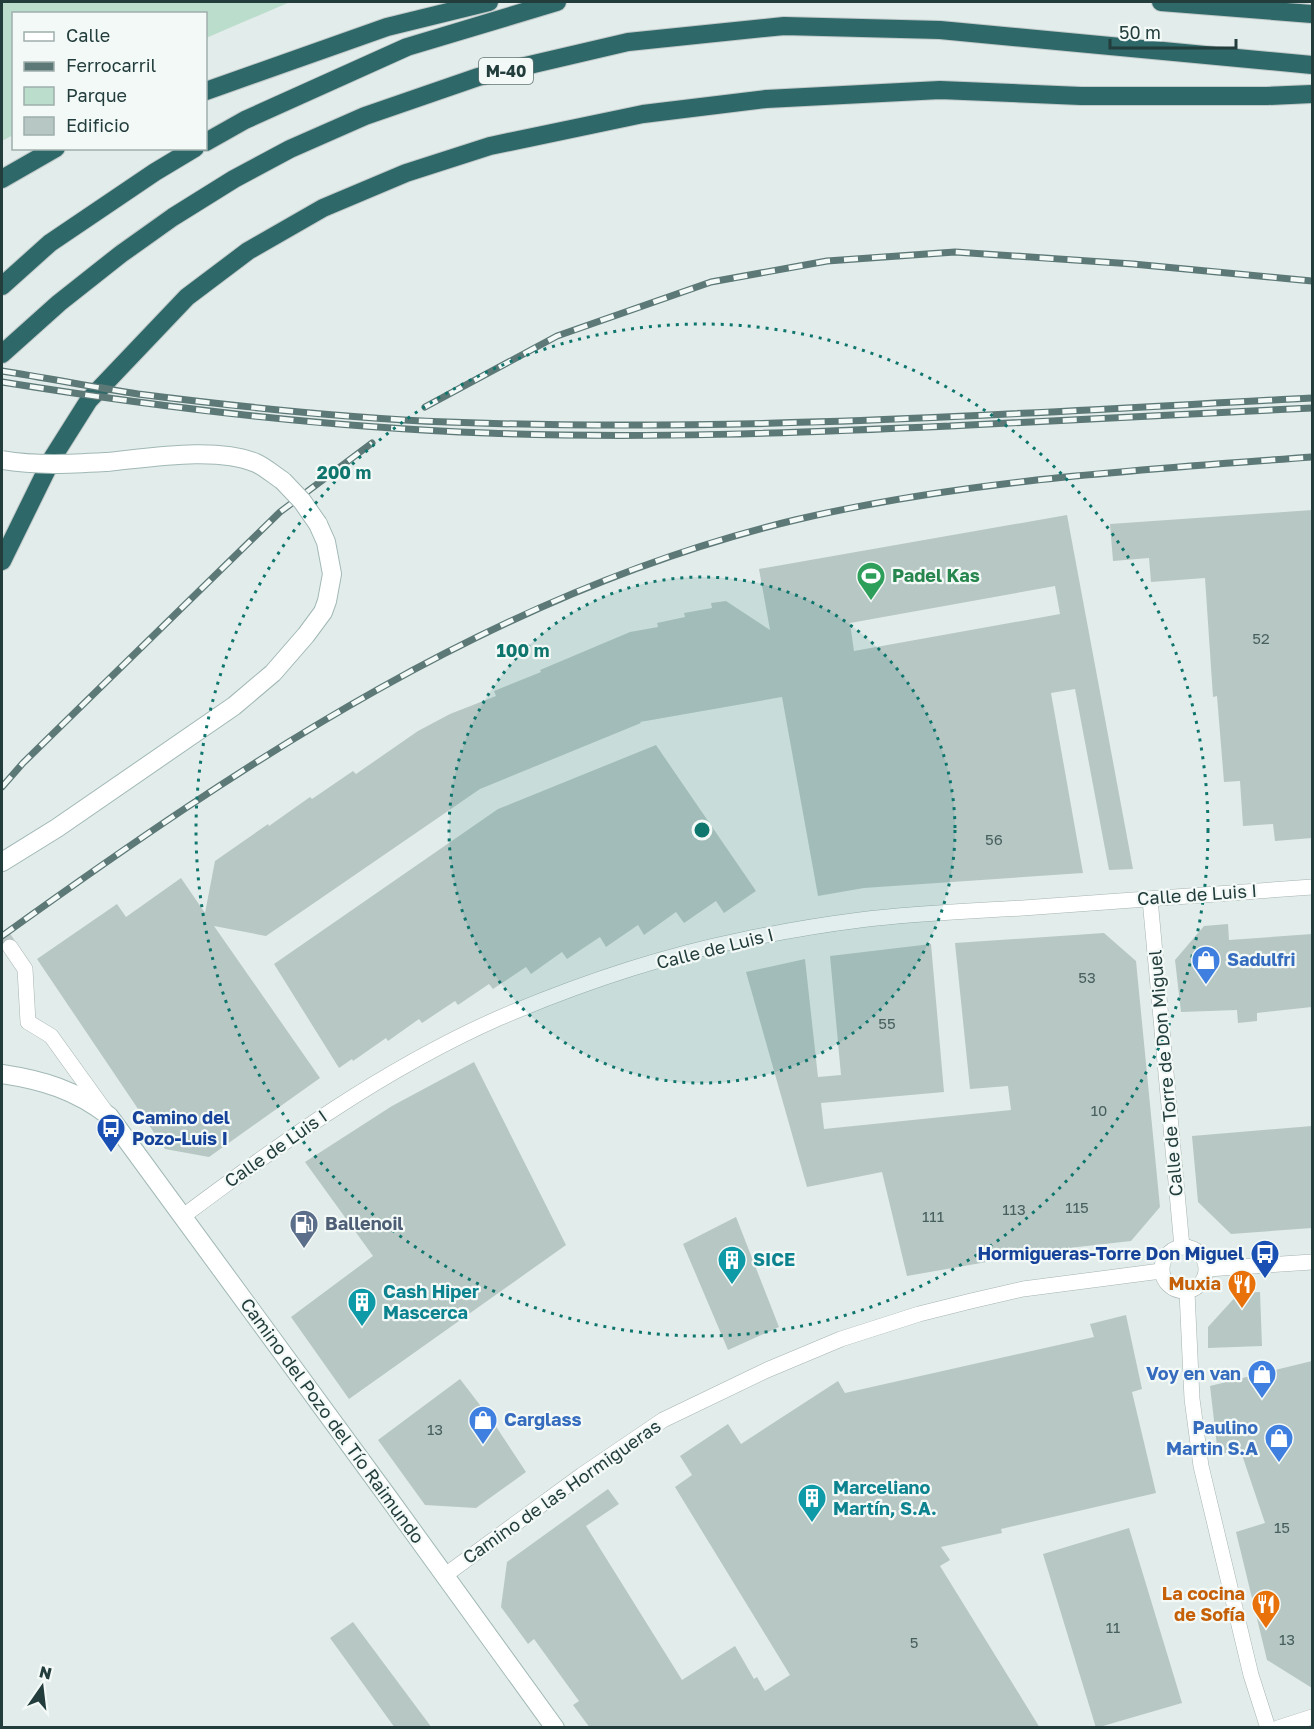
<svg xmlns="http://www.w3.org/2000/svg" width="1314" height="1729" viewBox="0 0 1314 1729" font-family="'Golos Text',sans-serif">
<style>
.green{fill:#bdc}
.building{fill:#b7c7c4;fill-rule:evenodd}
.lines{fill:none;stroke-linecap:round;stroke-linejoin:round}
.street-tunnel{stroke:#bcc9c7;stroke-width:15;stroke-dasharray:15 8;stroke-linecap:butt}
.street-casing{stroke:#a5b4b2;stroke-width:16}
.secondary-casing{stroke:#a0b8b5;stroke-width:20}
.highway-casing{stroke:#c1c9c8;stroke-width:20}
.street{stroke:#fff;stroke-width:15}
.secondary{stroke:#fff;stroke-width:18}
.highway{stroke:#2e6869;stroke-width:18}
.rail-casing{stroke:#5d7977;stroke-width:7}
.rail{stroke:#f3f9f7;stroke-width:4.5;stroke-dasharray:14;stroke-linecap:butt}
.secondary-bridge-casing{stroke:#a0b8b5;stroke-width:20;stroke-linecap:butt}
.secondary-bridge{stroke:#fff;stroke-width:18}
.ring{fill:none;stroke:#0f766e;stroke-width:3;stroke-dasharray:3 6}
.labels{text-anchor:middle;stroke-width:4.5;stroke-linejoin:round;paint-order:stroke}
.number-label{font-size:15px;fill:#47605e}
.shield{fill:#f3f9f7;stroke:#617574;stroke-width:1.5}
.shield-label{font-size:16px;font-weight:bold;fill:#223d3c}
.leisure-label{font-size:18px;font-weight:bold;fill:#27864d;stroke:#f3f9f7;text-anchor:start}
.street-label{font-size:18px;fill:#223d3c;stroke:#f3f9f7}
.shop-label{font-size:18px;font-weight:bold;fill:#366cbe;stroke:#f3f9f7;text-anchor:start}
.transit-label{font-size:18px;font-weight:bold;fill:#164399;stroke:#f3f9f7;text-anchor:start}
.service-label{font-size:18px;font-weight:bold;fill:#4e5e75;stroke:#f3f9f7;text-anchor:start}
.culture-label{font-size:18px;font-weight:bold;fill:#0d838f;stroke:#f3f9f7;text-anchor:start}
.food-label{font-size:18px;font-weight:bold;fill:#c56008;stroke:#f3f9f7;text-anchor:end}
.centre{fill:#0f766e;stroke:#f3f9f7;stroke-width:3}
.ring-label{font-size:18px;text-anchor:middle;font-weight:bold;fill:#0f766e;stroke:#f3f9f7;stroke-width:4.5;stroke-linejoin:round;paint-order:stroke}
</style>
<rect width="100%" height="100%" fill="#e2ecea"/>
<!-- green -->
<path class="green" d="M2,2H290L206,38V14H14L13,135L2,141Z"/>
<!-- building -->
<g class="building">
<path d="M1312,510V838L1275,841L1273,824L1243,826L1240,781L1224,782L1217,696L1213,697L1205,578L1151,582L1149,558L1113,561L1110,524Z"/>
<path d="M1067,515L1133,869L1109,870L1075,689L1051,693L1083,873L864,888L818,896L782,697L640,722L641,723L480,789L266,936L214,926L320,1078L209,1157L165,1149L37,959L117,904L126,917L181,878L205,913L215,861L268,824L269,826L310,797L312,799L353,771L356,774L418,731L450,714L496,696L494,691L541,672L540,670L630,632L658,627L657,623L685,617L684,613L712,608L711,603L726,601L770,630L759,569ZM1055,586L1060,614L854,651L850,623Z"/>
<path d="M656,745L756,891L724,913L716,901L684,923L676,912L644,935L638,925L606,947L600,937L567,959L562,952L531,974L526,967L493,989L489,984L458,1005L455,1001L422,1023L419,1019L388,1041L386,1038L353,1061L352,1059L339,1068L274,964L498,809Z"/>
<path d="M1228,924L1229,940L1312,934V1007L1257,1013V1021L1238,1023L1237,1010L1181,1012L1175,960L1204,926Z"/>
<path d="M1104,933L1136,961L1160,1207L1131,1241L1060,1249L907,1276L882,1172L807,1187L746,972L805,959L818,1077L841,1075L830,956L931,944L944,1092L821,1103L824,1129L1011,1110L1008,1086L970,1089L955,943Z"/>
<path d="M474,1062L566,1245L349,1399L291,1317L373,1256L305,1162L392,1106Z"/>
<path d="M1312,1126V1228L1231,1234L1198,1202L1192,1136Z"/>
<path d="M736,1217L779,1327L728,1350L683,1244Z"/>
<path d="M1260,1292L1262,1346L1208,1348V1327L1239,1293Z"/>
<path d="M1126,1315L1142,1389L1132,1392L1156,1493L1001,1529L1002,1533L941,1547L950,1560L940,1566L1040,1728H590L573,1705L579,1701L534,1639L528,1644L501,1607L507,1562L608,1489L619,1504L586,1526L682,1680L735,1646L754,1679L757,1677L765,1691L790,1675L675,1487L692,1475L680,1456L728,1424L741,1444L838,1381L845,1393L1094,1337L1090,1324Z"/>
<path d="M1312,1361V1688L1267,1660L1236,1532L1265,1523L1240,1449L1218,1455L1210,1386Z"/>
<path d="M460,1379L493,1422L526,1472L476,1508L425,1505L378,1440Z"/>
<path d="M1129,1528L1182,1703L1096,1728L1043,1554Z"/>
<path d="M353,1622L432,1728H395L330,1638Z"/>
</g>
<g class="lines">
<!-- street-tunnel -->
<path class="street-tunnel" d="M2,935L10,947"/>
<!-- street casing -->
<g class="street-casing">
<g id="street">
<path d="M1150,899L1182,1247"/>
<path d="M10,947L25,969L28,1022L51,1036L105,1111"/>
<path d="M182,1217C282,1142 384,1069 499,1018C576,985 658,957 741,940C780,932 820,925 860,920C914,913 969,911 1023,908C1119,901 1216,894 1312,887"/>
<circle cx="1184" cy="1269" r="22"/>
<path d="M1207,1269L1312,1262"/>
<path d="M1187,1292L1192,1399L1201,1466L1251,1675L1268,1728"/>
<path d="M444,1576L582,1475L663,1420L767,1370L841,1339L919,1314L971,1301L1023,1289L1161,1271"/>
<path d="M1278,1728L1312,1717"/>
</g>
</g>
<!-- secondary casing -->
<g class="secondary-casing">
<g id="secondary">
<path d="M107,462C148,458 217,446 256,463C265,467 274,475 283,481"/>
<path d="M2,862L57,828L234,706L273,673L306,635L323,612L327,601L332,574L326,542L318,524"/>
<path d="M2,1074C42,1080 76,1090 109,1116L393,1504L555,1728"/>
</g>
</g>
<!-- highway casing -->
<g class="highway-casing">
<g id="highway">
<path d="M1161,2L1312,14"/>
<path d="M206,91L387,27L489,2"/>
<path d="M206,142L245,120L407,47L557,2"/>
<path d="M2,179L56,148"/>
<path d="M2,286L50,243L155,172L195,148"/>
<path d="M2,354L59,303L121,254L173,217L234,179L290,149L365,116L478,77L628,42L784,26L940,30L1312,65"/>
<path d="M2,561L53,457L89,400L187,297L248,251L323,208L406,173L490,146L643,114L766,99L940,90L1081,96H1267L1312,94"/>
</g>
</g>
<!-- street -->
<use href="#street" class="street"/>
<!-- secondary -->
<use href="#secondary" class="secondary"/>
<!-- highway -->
<use href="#highway" class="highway"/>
<!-- rail casing -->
<g class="rail-casing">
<g id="rail">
<path d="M2,371C47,378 93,387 138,394C241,407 345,418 448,422C736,433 1024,413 1312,398"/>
<path d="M2,382C164,408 322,427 487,433C642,439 795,433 950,426C1071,420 1192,414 1312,408"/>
<path d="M425,407L557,336L711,282L827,261L955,252L1133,264L1312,281"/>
<path d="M2,787L23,763L280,512L372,443"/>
<path d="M2,936C246,761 498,591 795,520C965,480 1139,470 1312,457"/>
</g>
</g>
<!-- rail -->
<use href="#rail" class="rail"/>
<!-- secondary-bridge casing -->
<g class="secondary-bridge-casing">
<g id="secondary-bridge">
<path d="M2,460C37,466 71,464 107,462"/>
<path d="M283,481L302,501L318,524"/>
</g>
</g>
<!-- secondary-bridge -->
<use href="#secondary-bridge" class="secondary-bridge"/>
</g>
<!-- distance rings -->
<circle cx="702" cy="830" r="253" fill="#0f766e" fill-opacity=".12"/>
<g class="ring">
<circle cx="702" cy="830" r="253"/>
<circle cx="702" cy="830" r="506"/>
</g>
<!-- icons -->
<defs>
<g id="stadium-pin" transform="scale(1.5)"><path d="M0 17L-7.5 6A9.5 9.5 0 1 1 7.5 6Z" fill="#2e9e5b" stroke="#f3f9f7"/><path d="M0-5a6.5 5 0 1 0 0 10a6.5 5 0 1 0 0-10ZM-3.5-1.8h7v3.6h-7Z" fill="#fff"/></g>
<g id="shop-pin" transform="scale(1.5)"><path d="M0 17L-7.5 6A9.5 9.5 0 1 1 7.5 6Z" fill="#3f7fe0" stroke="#f3f9f7"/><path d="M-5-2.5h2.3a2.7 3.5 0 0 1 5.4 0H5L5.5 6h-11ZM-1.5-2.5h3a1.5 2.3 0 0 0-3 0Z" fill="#fff"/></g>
<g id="bus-pin" transform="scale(1.5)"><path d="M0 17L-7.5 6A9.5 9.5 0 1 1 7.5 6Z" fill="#1a4fb4" stroke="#f3f9f7"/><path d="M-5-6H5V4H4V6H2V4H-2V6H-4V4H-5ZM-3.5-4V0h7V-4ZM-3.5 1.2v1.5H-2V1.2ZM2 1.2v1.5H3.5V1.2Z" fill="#fff"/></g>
<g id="fuel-pin" transform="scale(1.5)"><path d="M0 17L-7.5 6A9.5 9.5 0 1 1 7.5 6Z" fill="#5c6f8a" stroke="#f3f9f7"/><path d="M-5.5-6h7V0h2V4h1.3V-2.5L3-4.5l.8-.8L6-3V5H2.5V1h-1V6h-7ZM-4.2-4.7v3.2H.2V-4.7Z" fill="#fff"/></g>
<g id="building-pin" transform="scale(1.5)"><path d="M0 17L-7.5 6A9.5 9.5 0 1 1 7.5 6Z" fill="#0f9aa8" stroke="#f3f9f7"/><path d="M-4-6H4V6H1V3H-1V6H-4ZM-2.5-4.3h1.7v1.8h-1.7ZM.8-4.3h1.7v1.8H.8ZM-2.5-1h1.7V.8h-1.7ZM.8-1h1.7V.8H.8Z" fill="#fff"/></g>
<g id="restaurant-pin" transform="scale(1.5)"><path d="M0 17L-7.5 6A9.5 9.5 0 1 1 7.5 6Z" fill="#e8710a" stroke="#f3f9f7"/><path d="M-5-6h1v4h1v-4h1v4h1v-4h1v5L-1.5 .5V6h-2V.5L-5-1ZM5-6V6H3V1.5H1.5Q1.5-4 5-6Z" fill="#fff"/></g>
</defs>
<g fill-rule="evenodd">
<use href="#stadium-pin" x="871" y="576"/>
<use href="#shop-pin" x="1206" y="960"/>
<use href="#bus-pin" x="111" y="1128"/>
<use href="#fuel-pin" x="304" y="1224"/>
<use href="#bus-pin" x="1265" y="1254"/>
<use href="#building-pin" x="732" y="1260"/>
<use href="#restaurant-pin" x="1242" y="1284"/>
<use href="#building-pin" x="362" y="1302"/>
<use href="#shop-pin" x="1262" y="1374"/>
<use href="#shop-pin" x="483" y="1420"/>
<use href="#shop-pin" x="1279" y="1438"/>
<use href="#building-pin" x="812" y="1498"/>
<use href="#restaurant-pin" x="1266" y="1604"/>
</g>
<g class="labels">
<!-- number labels -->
<g class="number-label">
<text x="1261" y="644">52</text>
<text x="994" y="845">56</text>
<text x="1087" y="983">53</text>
<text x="887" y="1029">55</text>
<text x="1099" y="1116">10</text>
<text x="1077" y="1213">115</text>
<text x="1014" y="1215">113</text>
<text x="933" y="1222">111</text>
<text x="435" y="1435">13</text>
<text x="1282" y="1533">15</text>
<text x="1113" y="1633">11</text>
<text x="1287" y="1645">13</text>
<text x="914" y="1648">5</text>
</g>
<!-- shield labels -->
<rect class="shield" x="479" y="58" width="54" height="26" rx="4.5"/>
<g class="shield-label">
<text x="506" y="77">M-40</text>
</g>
<!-- leisure labels -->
<g class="leisure-label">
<text x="892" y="582">Padel Kas</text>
</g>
<!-- street labels -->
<g class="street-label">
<text transform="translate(1197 895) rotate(-4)" y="6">Calle de Luis I</text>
<text transform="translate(715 949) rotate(-14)" y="6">Calle de Luis I</text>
<text transform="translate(1166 1073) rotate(-95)" y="6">Calle de Torre de Don Miguel</text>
<text transform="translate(276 1149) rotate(-35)" y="6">Calle de Luis I</text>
<text transform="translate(332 1421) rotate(54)" y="6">Camino del Pozo del Tío Raimundo</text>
<text transform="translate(562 1492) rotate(-35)" y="6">Camino de las Hormigueras</text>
</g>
<!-- shop labels -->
<g class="shop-label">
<text x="1227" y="966">Sadulfri</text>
<text x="1241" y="1380" text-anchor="end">Voy en van</text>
<text x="504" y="1426">Carglass</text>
<text x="1258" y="1434" text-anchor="end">Paulino<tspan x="1258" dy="21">Martin S.A</tspan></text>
</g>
<!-- transit labels -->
<g class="transit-label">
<text x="132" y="1124">Camino del<tspan x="132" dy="21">Pozo-Luis I</tspan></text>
<text x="1244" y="1260" text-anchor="end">Hormigueras-Torre Don Miguel</text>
</g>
<!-- service labels -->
<g class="service-label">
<text x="325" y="1230">Ballenoil</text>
</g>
<!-- culture labels -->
<g class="culture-label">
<text x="753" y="1266">SICE</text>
<text x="383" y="1298">Cash Hiper<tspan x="383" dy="21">Mascerca</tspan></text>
<text x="833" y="1494">Marceliano<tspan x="833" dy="21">Martín, S.A.</tspan></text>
</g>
<!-- food labels -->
<g class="food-label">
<text x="1221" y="1290">Muxia</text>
<text x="1245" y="1600">La cocina<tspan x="1245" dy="21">de Sofía</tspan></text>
</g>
</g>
<circle cx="702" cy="830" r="9" class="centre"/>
<g class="ring-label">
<text x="344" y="479">200 m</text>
<text x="523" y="657">100 m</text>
</g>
<!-- border -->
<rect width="1314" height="1729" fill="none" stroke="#223d3c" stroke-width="6"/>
<!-- legend -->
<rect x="12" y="12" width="195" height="138" fill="#f3f9f7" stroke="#9faeac" stroke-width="1.5"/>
<rect x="24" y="32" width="30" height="9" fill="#ffffff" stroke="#9faeac" stroke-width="1.5"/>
<text x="66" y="42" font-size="18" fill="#223d3c">Calle</text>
<rect x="24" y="62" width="30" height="9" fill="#5d7977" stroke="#9faeac" stroke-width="1.5"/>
<text x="66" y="72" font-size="18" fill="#223d3c">Ferrocarril</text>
<rect x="24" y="87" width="30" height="18" fill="#bbddcc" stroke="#9faeac" stroke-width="1.5"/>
<text x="66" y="102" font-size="18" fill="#223d3c">Parque</text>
<rect x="24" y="117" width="30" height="18" fill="#b7c7c4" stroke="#9faeac" stroke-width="1.5"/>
<text x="66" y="132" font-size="18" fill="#223d3c">Edificio</text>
<!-- north arrow -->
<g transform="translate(42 1687) rotate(14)" stroke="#f3f9f7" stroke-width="4.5" paint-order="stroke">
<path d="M0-4.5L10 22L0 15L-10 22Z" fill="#223d3c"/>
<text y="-9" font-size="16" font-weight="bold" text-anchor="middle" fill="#223d3c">N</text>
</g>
<!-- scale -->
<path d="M1110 39v9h126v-9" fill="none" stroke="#223d3c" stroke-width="3"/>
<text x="1119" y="39" font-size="18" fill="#223d3c" stroke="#f3f9f7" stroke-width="4.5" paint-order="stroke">50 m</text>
</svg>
